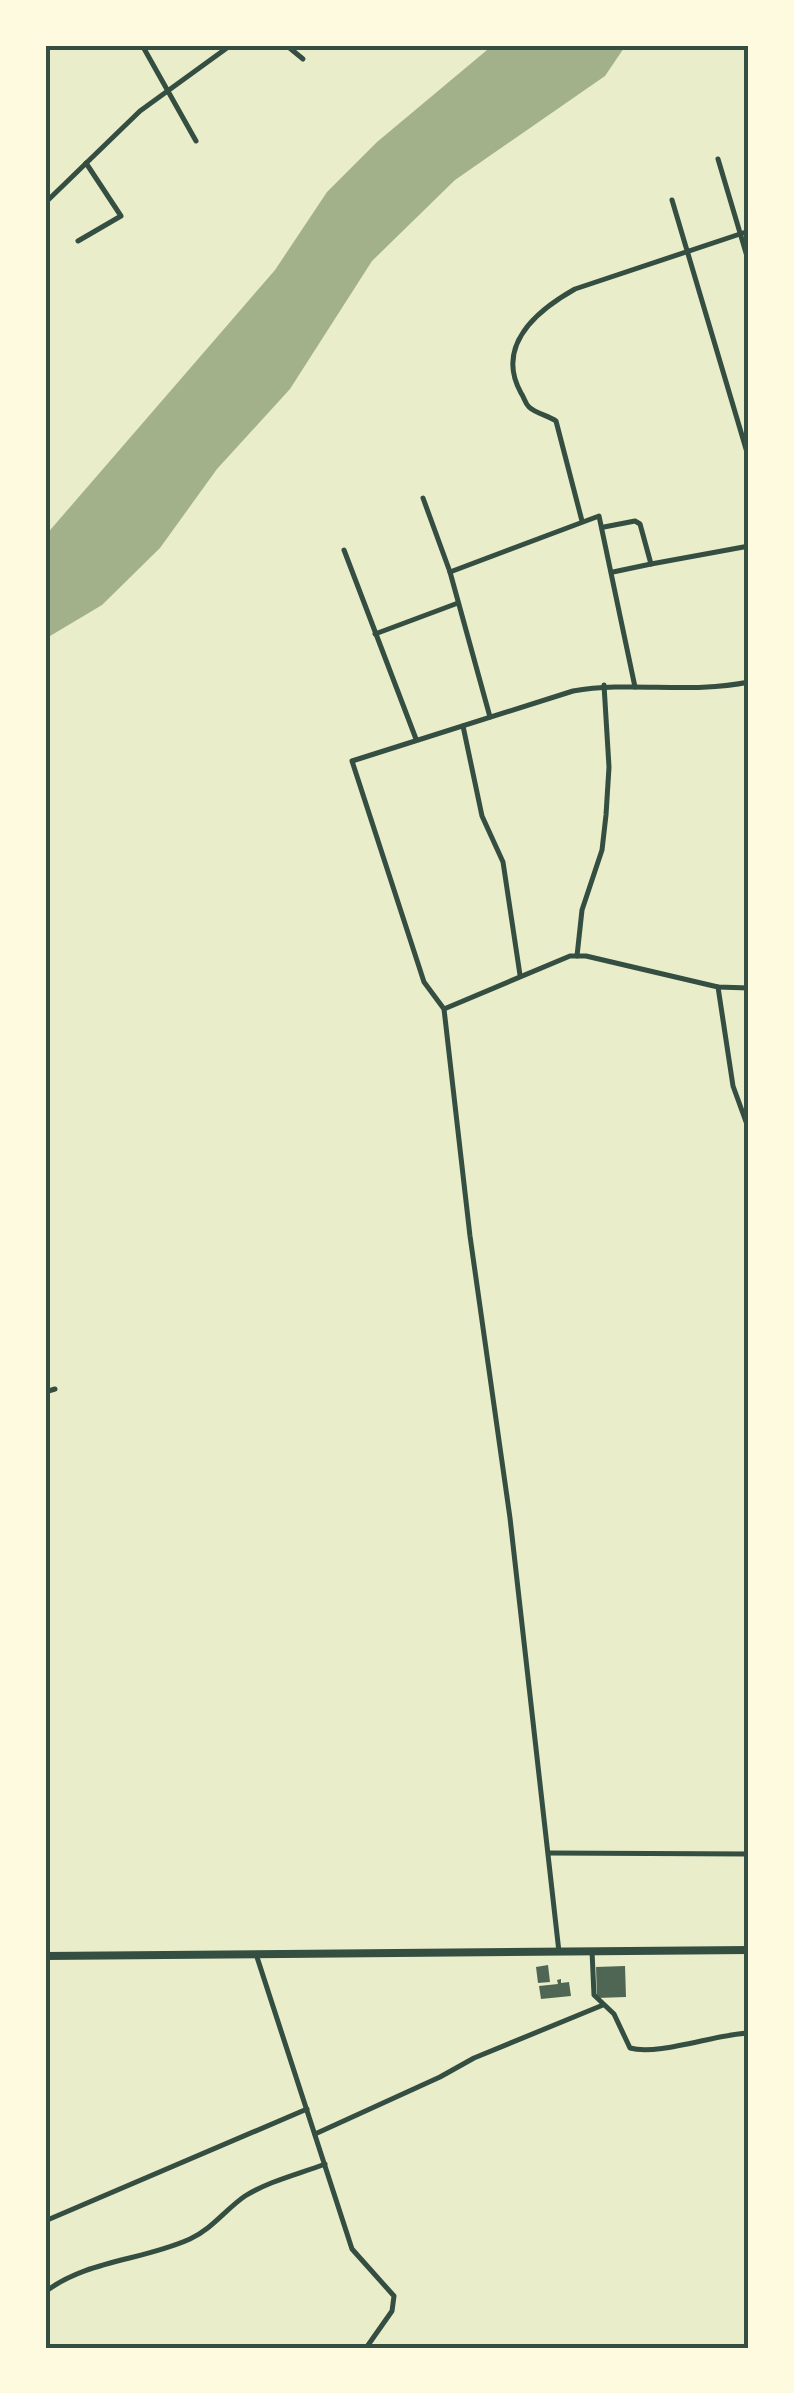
<svg xmlns="http://www.w3.org/2000/svg" width="794" height="2393" viewBox="0 0 794 2393" font-family="Mulish,sans-serif">
<style>
.water{fill:#a3b18a}
.building{fill:#4f6655}
.lines{fill:none;stroke-linecap:round;stroke-linejoin:round}
.minor{stroke:#344e41;stroke-width:5}
.primary{stroke:#344e41;stroke-width:8}
.neatline{fill:none;stroke:#344e41;stroke-width:4}
</style>
<rect width="100%" height="100%" fill="#e9edc9"/>
<!-- water -->
<path class="water" d="M493,45H626L605,76L455,180L372,261L290,389L217,469L160,548L102,605L45,639V536L275,270L327,192L377,142Z"/>
<!-- building -->
<g class="building">
<path d="M548,1965L550,1982L538,1983L536,1967Z"/>
<path d="M625,1966L626,1997L597,1998L596,1967Z"/>
<path d="M561,1979V1983L569,1982L571,1996L541,1999L539,1986L558,1984L557,1980Z"/>
</g>
<g class="lines">
<!-- minor -->
<g class="minor">
<path d="M142,45L196,141"/>
<path d="M286,45L303,59"/>
<path d="M718,159L749,263"/>
<path d="M672,200L749,459"/>
<path d="M45,203L140,111L231,45"/>
<path d="M78,241L121,216L86,163"/>
<path d="M423,498L450,572L490,717"/>
<path d="M582,521L556,421C549,416 535,413 529,407C525,403 524,397 521,393C495,346 536,311 575,289L749,231"/>
<path d="M604,527L635,521L640,524L651,564L749,546"/>
<path d="M344,550L416,739"/>
<path d="M450,572L599,516L635,687"/>
<path d="M613,572L651,564"/>
<path d="M375,634L458,603"/>
<path d="M463,726L482,816L503,862L520,975"/>
<path d="M577,956L582,910L602,850L606,815L609,767L604,685"/>
<path d="M718,987L733,1086L749,1130"/>
<path d="M444,1009L570,956H586L718,987L749,988"/>
<path d="M45,1392L55,1389"/>
<path d="M549,1853L749,1854"/>
<path d="M592,1951L594,1995L614,2014L630,2048C658,2056 716,2034 749,2033"/>
<path d="M559,1952L510,1518L470,1236L444,1009L424,982L352,761L573,691C631,681 690,694 749,682"/>
<path d="M256,1954L352,2249L394,2296L392,2311L366,2348"/>
<path d="M315,2134L440,2077L474,2058L603,2005"/>
<path d="M45,2221L307,2109"/>
<path d="M45,2292C87,2260 141,2261 190,2239C212,2229 226,2209 245,2196C269,2181 299,2174 325,2164"/>
</g>
<!-- primary -->
<path class="primary" d="M45,1956L749,1950"/>
</g>
<!-- border -->
<rect width="794" height="2393" fill="none" stroke="#fefae0" stroke-width="95"/>
<rect x="48" y="48" width="698" height="2298" class="neatline"/>
</svg>
